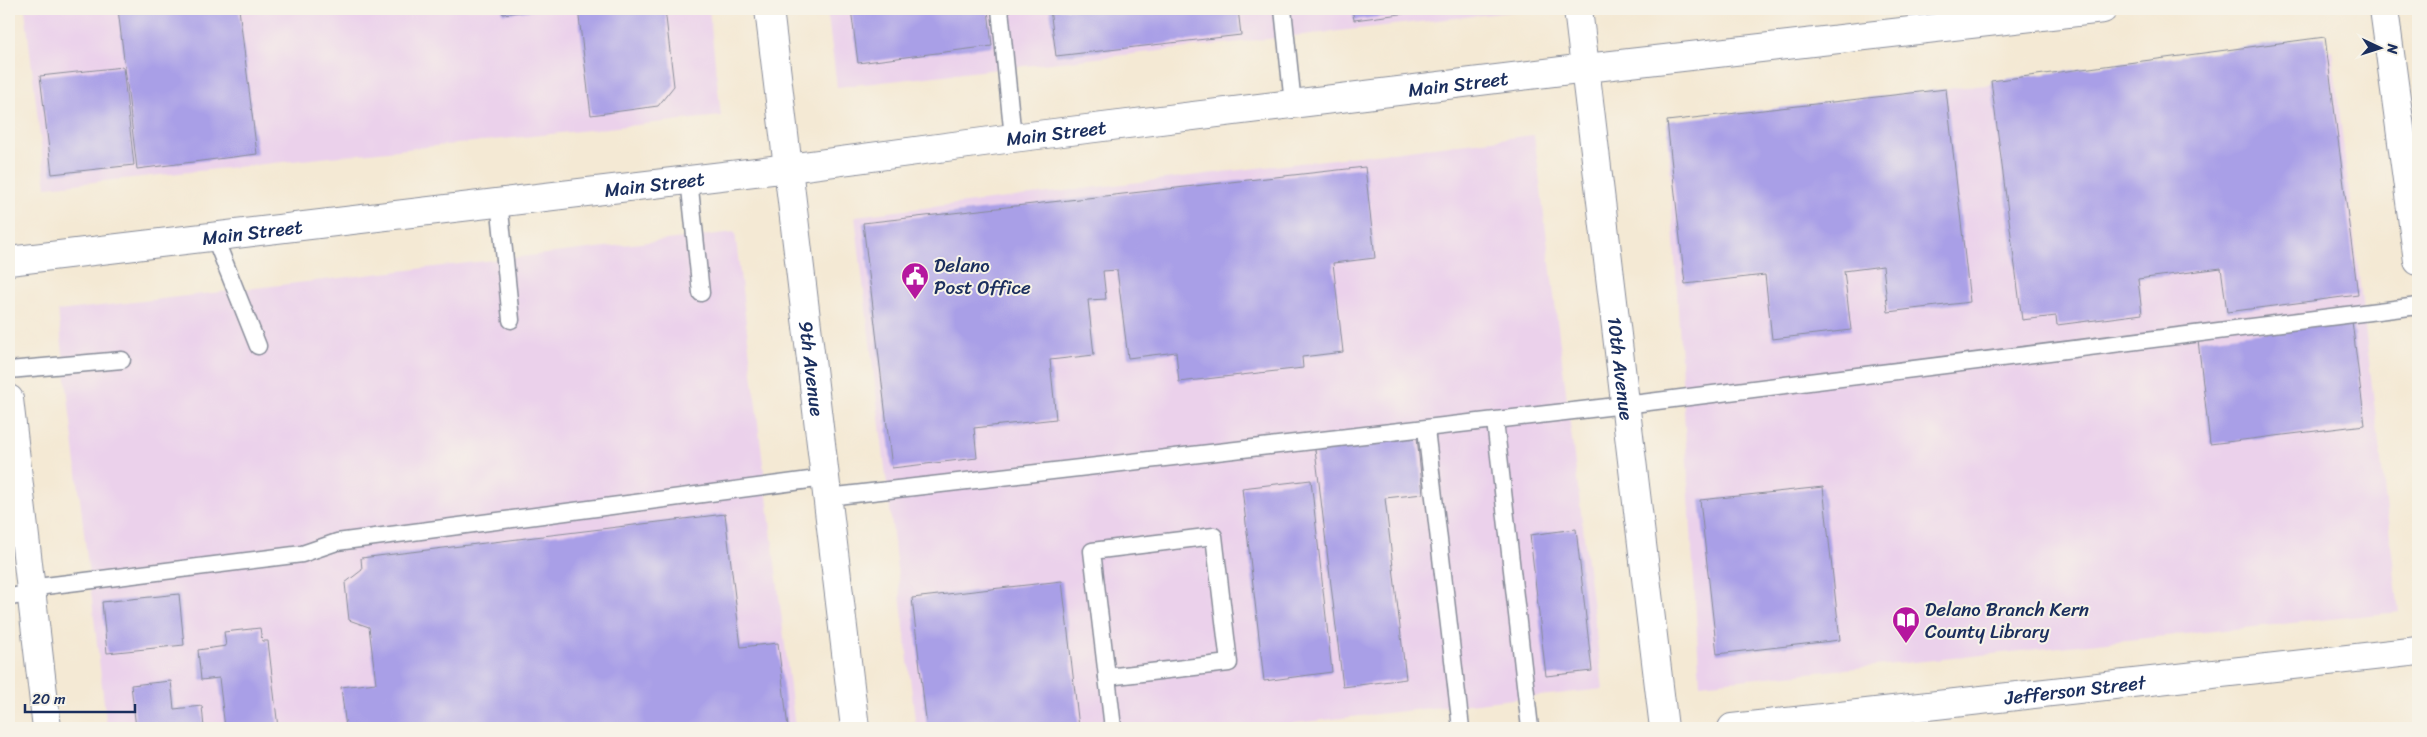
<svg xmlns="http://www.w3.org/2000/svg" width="2427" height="737" viewBox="0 0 2427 737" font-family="Sriracha,sans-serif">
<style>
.built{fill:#ebd1eb}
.building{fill:#a99fe7}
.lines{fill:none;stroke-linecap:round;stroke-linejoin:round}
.service-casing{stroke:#888c99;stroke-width:19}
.minor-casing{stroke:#888c99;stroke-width:30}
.service{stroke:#fff;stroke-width:16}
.minor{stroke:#fff;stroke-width:28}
.labels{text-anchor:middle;stroke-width:4;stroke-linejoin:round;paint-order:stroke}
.street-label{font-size:19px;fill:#1b2f5e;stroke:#f7f3e8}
.poi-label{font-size:19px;fill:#1b2f5e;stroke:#f7f3e8;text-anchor:start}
</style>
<rect width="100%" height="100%" fill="#f7f3e8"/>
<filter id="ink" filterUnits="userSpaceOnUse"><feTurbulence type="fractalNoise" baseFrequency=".02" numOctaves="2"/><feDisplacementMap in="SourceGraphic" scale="10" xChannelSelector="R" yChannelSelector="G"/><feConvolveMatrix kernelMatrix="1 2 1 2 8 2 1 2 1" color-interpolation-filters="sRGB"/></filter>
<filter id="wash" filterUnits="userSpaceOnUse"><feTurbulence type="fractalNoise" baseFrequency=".0096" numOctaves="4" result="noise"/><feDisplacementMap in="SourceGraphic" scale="20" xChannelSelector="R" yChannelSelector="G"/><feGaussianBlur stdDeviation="1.12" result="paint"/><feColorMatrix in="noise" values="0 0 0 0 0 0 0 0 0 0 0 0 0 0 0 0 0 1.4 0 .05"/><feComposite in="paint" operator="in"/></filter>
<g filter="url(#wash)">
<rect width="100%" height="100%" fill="#f4e9d4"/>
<!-- built -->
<g class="built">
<path d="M25,9H709L721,116L46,187Z"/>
<path d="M827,9H1518L1519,11L837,87Z"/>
<path d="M2332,50L2399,612L1700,684L1667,121L1946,89Z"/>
<path d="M1534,135L1603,689L1251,728H916L855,216Z"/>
<path d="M735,232L795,728H107L58,311Z"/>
</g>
<g id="blocks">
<!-- building -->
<g class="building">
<path d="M118,9H239L257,154L137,169Z"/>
<path d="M502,9H535V10L503,14Z"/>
<path d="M578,9H665L674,86L658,106L591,115Z"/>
<path d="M851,9H988L992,46L858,63Z"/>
<path d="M1050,9H1238L1241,35L1056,56Z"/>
<path d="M1352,9H1432V10L1354,20Z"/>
<path d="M2325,37L2358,295L2227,312L2221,268L2138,279L2142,314L2057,325L2056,316L2022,320L1991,81Z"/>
<path d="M123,67L134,165L52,174L40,76Z"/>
<path d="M1946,89L1970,302L1888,312L1883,266L1844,271L1851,330L1772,339L1765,275L1685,284L1667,121Z"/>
<path d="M1365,167L1375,258L1333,263L1343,352L1302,357L1303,368L1179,382L1176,352L1128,358L1117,270L1103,271L1106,299L1088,300L1094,355L1050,360L1056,419L974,428L977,458L892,468L863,223Z"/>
<path d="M2352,321L2365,425L2210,444L2198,340Z"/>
<path d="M1417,437L1423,494L1385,498L1406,679L1343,687L1315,449Z"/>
<path d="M1311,480L1332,672L1264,681L1242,488Z"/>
<path d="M1823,487L1840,640L1717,654L1700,500Z"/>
<path d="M725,514L741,647L778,643L788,728H346L341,687L376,683L369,627L349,620L345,583L362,570L361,558Z"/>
<path d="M1576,529L1592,671L1546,676L1530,535Z"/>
<path d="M1062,581L1079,727L927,728L912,598Z"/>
<path d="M179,594L184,645L107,653L102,602Z"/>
<path d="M260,628L262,641H268L278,728H225L219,678L201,680L198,650L226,646L224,632Z"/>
<path d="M171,681L174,709L202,706L204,728H136L131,685Z"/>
</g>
</g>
</g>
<g filter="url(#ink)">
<use href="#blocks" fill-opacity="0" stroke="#888c99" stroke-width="1"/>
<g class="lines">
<!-- service casing -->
<g class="service-casing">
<g id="service">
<path d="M1000,9L1013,138"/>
<path d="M1283,9L1293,104"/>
<path d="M689,179L701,293"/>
<path d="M499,201L511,320"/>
<path d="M214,236L258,346"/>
<path d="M9,370L122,360"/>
<path d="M1495,421L1530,728"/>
<path d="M1426,429L1461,728"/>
<path d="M828,497L1625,405L2418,306"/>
<path d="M1214,536L1229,663L1107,677L1092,551Z"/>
<path d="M29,588L302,554L337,542L825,478"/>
<path d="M9,597L30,594"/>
<path d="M1107,677L1113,728"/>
</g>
</g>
<!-- minor casing -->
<g class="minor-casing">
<g id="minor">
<path id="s1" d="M769,9L855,728"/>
<path id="s2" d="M1578,9L1664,728"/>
<path d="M2384,9L2418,261"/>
<path id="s3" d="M9,261L789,168L1013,138L1586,68L2103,9"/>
<path d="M9,399L47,728"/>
<path id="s4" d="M1732,728L2418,651"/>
</g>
</g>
<!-- service -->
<use href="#service" class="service"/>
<!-- minor -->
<use href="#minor" class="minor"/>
</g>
</g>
<!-- icons -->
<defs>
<g id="civic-pin" transform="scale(1.4375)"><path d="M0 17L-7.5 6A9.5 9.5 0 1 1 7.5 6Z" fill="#b5179e" stroke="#f7f3e8"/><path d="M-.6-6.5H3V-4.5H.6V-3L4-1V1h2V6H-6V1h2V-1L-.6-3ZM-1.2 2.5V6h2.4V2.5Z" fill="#fff"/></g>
<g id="library-pin" transform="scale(1.4375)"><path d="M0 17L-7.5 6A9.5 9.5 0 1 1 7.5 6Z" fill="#b5179e" stroke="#f7f3e8"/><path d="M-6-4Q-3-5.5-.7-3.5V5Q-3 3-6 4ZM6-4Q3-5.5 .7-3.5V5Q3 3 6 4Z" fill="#fff"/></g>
</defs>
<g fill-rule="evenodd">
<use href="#civic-pin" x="915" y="276"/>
<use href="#library-pin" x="1906" y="620"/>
</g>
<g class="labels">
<!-- street labels -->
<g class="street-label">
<text dy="7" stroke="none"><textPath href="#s3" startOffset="1460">Main Street</textPath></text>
<text dy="7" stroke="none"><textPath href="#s3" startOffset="1055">Main Street</textPath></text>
<text dy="7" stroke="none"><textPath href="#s3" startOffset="650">Main Street</textPath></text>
<text dy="7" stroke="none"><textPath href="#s3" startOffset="245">Main Street</textPath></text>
<text dy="7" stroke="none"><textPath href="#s1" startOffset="362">9th Avenue</textPath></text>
<text dy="7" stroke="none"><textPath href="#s2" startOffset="362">10th Avenue</textPath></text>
<text dy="7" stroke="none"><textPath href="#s4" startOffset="345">Jefferson Street</textPath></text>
</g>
<!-- poi labels -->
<g class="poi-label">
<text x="934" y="272">Delano<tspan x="934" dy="22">Post Office</tspan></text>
<text x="1925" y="616">Delano Branch Kern<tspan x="1925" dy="22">County Library</tspan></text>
</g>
</g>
<!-- margin -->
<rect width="2427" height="737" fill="none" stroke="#f7f3e8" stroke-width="30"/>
<!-- north arrow -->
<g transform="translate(2380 48) rotate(94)" stroke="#f7f3e8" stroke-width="4" paint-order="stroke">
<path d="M0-4L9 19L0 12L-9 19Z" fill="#1b2f5e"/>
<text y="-8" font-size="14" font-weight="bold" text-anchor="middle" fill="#1b2f5e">N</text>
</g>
<!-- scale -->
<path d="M25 704v8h110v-8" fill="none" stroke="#1b2f5e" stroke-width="2.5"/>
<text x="32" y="704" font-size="15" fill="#1b2f5e" stroke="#f7f3e8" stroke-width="4" paint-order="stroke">20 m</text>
</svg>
